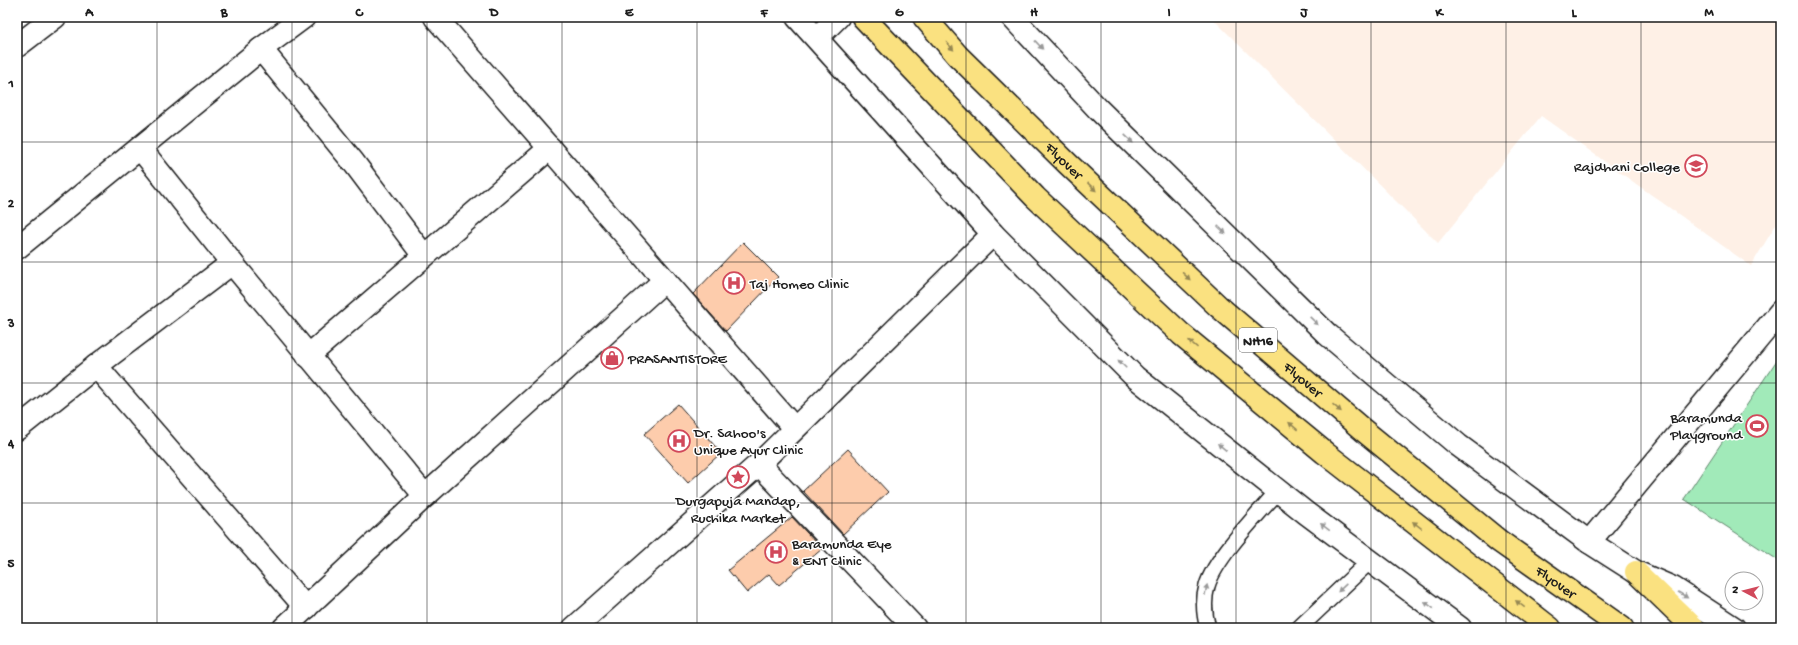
<svg xmlns="http://www.w3.org/2000/svg" width="1798" height="645" viewBox="0 0 1798 645" font-family="'Gochi Hand',sans-serif">
<style>
.built{fill:#fef0e6}
.green{fill:#a1eab9;stroke:#5e836a}
.building{fill:#fdccac;stroke:#1c1c1c}
.lines{fill:none;stroke-linecap:round;stroke-linejoin:round}
.lane-casing{stroke:#1c1c1c;stroke-width:18}
.street-casing{stroke:#1c1c1c;stroke-width:25}
.secondary-casing{stroke:#1c1c1c;stroke-width:25}
.highway-casing{stroke:#1c1c1c;stroke-width:25}
.lane{stroke:#fff;stroke-width:15}
.street{stroke:#fff;stroke-width:22}
.secondary{stroke:#fff;stroke-width:22}
.highway{stroke:#fae180;stroke-width:22}
.oneway{fill:#999}
.oneway2{fill:#968853}
.grid{fill:none;stroke:#1c1c1c;stroke-width:1;stroke-opacity:0.55}
.labels{text-anchor:middle;stroke-width:3;stroke-linejoin:round;paint-order:stroke}
.shield{fill:#fff;stroke:#606060;stroke-width:1}
.shield-label{font-size:14px;font-weight:bold;fill:#1c1c1c}
.street-label{font-size:15px;fill:#1c1c1c;stroke:#fff}
.poi-label{font-size:15px;fill:#1c1c1c;stroke:#fff;text-anchor:start}
.neatline{fill:none;stroke:#1c1c1c;stroke-width:1.5}
.grid-label{font-size:13px;text-anchor:middle;font-weight:bold;fill:#1c1c1c}
</style>
<rect width="100%" height="100%" fill="#fff"/>
<filter id="ink" filterUnits="userSpaceOnUse"><feTurbulence type="fractalNoise" baseFrequency=".025" numOctaves="2"/><feDisplacementMap in="SourceGraphic" scale="8" xChannelSelector="R" yChannelSelector="G"/><feConvolveMatrix kernelMatrix="1 2 1 2 8 2 1 2 1" color-interpolation-filters="sRGB"/></filter>
<g filter="url(#ink)">
<!-- built -->
<path class="built" d="M1211,17H1781V216L1751,266L1541,116L1438,243Z"/>
<!-- green -->
<path class="green" d="M1781,354V562L1684,499Z"/>
<!-- building -->
<g class="building">
<path d="M743,242L778,277L726,331L693,294Z"/>
<path d="M678,404L721,453L688,483L644,434Z"/>
<path d="M848,449L888,492L843,534L803,491Z"/>
<path d="M792,517L822,549L779,585L769,574L747,593L728,570Z"/>
</g>
<g class="lines">
<!-- lane casing -->
<g class="lane-casing">
<g id="lane">
<path d="M1208,628C1204,614 1203,600 1207,586C1215,558 1258,514 1278,491"/>
<path d="M1299,628L1370,561"/>
</g>
</g>
<!-- street casing -->
<g class="street-casing">
<g id="street">
<path d="M435,17L794,428"/>
<path d="M17,46L55,17"/>
<path d="M261,49L354,163L424,256"/>
<path d="M140,148L232,263L425,496"/>
<path d="M17,248L261,49L304,17"/>
<path d="M308,356L550,148"/>
<path d="M96,366L306,608"/>
<path d="M17,429L96,366L232,263"/>
<path d="M759,464L915,628"/>
<path d="M1589,542L1781,311"/>
<path d="M284,628L425,496L665,280"/>
<path d="M574,628L759,464L993,234"/>
</g>
</g>
<!-- secondary casing -->
<g class="secondary-casing">
<g id="secondary">
<path d="M797,17L993,234L1135,377L1306,513L1460,628"/>
<path d="M1012,17L1098,109L1327,334L1458,445L1589,542L1636,572L1673,588L1734,628"/>
<path d="M817,38L838,17"/>
</g>
</g>
<!-- highway casing -->
<g class="highway-casing">
<g id="highway">
<path d="M863,17L1035,197L1181,334L1325,453L1550,628"/>
<path id="s1" d="M924,17L958,56L1068,164L1218,306L1363,430L1499,541L1622,628"/>
<path d="M1636,572L1694,628"/>
</g>
</g>
<!-- lane -->
<use href="#lane" class="lane"/>
<!-- street -->
<use href="#street" class="street"/>
<!-- secondary -->
<use href="#secondary" class="secondary"/>
<!-- highway -->
<use href="#highway" class="highway"/>
</g>
<!-- one-way arrows -->
<defs><path id="oneway-solid" d="M-6-.8H1V-3.2L6.5 0L1 3.2V.8H-6Z"/></defs>
<g class="oneway">
<use href="#oneway-solid" transform="translate(1039 45) rotate(47)"/>
<use href="#oneway-solid" transform="translate(1129 139) rotate(44)"/>
<use href="#oneway-solid" transform="translate(1222 230) rotate(44)"/>
<use href="#oneway-solid" transform="translate(1314 321) rotate(44)"/>
<use href="#oneway-solid" transform="translate(1122 364) rotate(-135)"/>
<use href="#oneway-solid" transform="translate(1222 447) rotate(-141)"/>
<use href="#oneway-solid" transform="translate(1325 527) rotate(-143)"/>
<use href="#oneway-solid" transform="translate(1342 588) rotate(137)"/>
<use href="#oneway-solid" transform="translate(1206 590) rotate(-78)"/>
<use href="#oneway-solid" transform="translate(1683 595) rotate(32)"/>
<use href="#oneway-solid" transform="translate(1429 605) rotate(-143)"/>
</g>
<g class="oneway2">
<use href="#oneway-solid" transform="translate(950 46) rotate(48)"/>
<use href="#oneway-solid" transform="translate(1092 187) rotate(43)"/>
<use href="#oneway-solid" transform="translate(1186 276) rotate(43)"/>
<use href="#oneway-solid" transform="translate(1193 344) rotate(-140)"/>
<use href="#oneway-solid" transform="translate(1337 408) rotate(41)"/>
<use href="#oneway-solid" transform="translate(1293 426) rotate(-140)"/>
<use href="#oneway-solid" transform="translate(1417 525) rotate(-142)"/>
<use href="#oneway-solid" transform="translate(1520 604) rotate(-142)"/>
</g>
</g>
<!-- grid -->
<path class="grid" d="M157,17V628M292,17V628M427,17V628M562,17V628M697,17V628M832,17V628M966,17V628M1101,17V628M1236,17V628M1371,17V628M1506,17V628M1641,17V628M17,142H1781M17,262H1781M17,383H1781M17,503H1781"/>
<!-- icons -->
<defs>
<g id="university-ring" transform="scale(1.15)"><circle r="9.5" fill="#fff" stroke="#d1495b" stroke-width="1.5"/><path d="M0-5L7-2L0 1L-7-2ZM-4 1L0 2.5L4 1V4Q0 6-4 4Z" fill="#d1495b"/></g>
<g id="hospital-ring" transform="scale(1.15)"><circle r="9.5" fill="#fff" stroke="#d1495b" stroke-width="1.5"/><path d="M-5-5h3v3.5h4V-5h3V5h-3V1.5h-4V5h-3Z" fill="#d1495b"/></g>
<g id="shop-ring" transform="scale(1.15)"><circle r="9.5" fill="#fff" stroke="#d1495b" stroke-width="1.5"/><path d="M-5-2.5h2.3a2.7 3.5 0 0 1 5.4 0H5L5.5 6h-11ZM-1.5-2.5h3a1.5 2.3 0 0 0-3 0Z" fill="#d1495b"/></g>
<g id="stadium-ring" transform="scale(1.15)"><circle r="9.5" fill="#fff" stroke="#d1495b" stroke-width="1.5"/><path d="M0-5a6.5 5 0 1 0 0 10a6.5 5 0 1 0 0-10ZM-3.5-1.8h7v3.6h-7Z" fill="#d1495b"/></g>
<g id="sight-ring" transform="scale(1.15)"><circle r="9.5" fill="#fff" stroke="#d1495b" stroke-width="1.5"/><path d="M0-6L1.8-2.2L6-1.7L2.9 1.2L3.7 5.4L0 3.3L-3.7 5.4L-2.9 1.2L-6-1.7L-1.8-2.2Z" fill="#d1495b"/></g>
</defs>
<g fill-rule="evenodd">
<use href="#university-ring" x="1696" y="166"/>
<use href="#hospital-ring" x="734" y="283"/>
<use href="#shop-ring" x="612" y="358"/>
<use href="#stadium-ring" x="1757" y="426"/>
<use href="#hospital-ring" x="679" y="441"/>
<use href="#sight-ring" x="738" y="477"/>
<use href="#hospital-ring" x="776" y="552"/>
</g>
<g class="labels">
<!-- shield labels -->
<rect class="shield" x="1239" y="328" width="38" height="24" rx="3"/>
<g class="shield-label">
<text x="1258" y="345">NH16</text>
</g>
<!-- street labels -->
<g class="street-label">
<text dy="5" stroke="none"><textPath href="#s1" startOffset="201">Flyover</textPath></text>
<text dy="5" stroke="none"><textPath href="#s1" startOffset="525">Flyover</textPath></text>
<text dy="5" stroke="none"><textPath href="#s1" startOffset="849">Flyover</textPath></text>
</g>
<!-- poi labels -->
<g class="poi-label">
<text x="1680" y="171" text-anchor="end">Rajdhani College</text>
<text x="750" y="288">Taj Homeo Clinic</text>
<text x="628" y="363">PRASANTISTORE</text>
<text x="1742" y="422" text-anchor="end">Baramunda<tspan x="1742" dy="17">Playground</tspan></text>
<text x="694" y="437">Dr. Sahoo's<tspan x="694" dy="17">Unique Ayur Clinic</tspan></text>
<text x="738" y="505" text-anchor="middle">Durgapuja Mandap,<tspan x="738" dy="17">Ruchika Market</tspan></text>
<text x="792" y="548">Baramunda Eye<tspan x="792" dy="17">&amp; ENT Clinic</tspan></text>
</g>
</g>
<!-- margin -->
<rect width="1798" height="645" fill="none" stroke="#fff" stroke-width="44"/>
<!-- north arrow -->
<g transform="translate(1744 591) rotate(277)"><circle r="19" fill="#ffffff" stroke="#a4a4a4"/>
<path d="M0-3L7 15L0 10L-7 15Z" fill="#d1495b"/>
<text y="-6" font-size="11" font-weight="bold" text-anchor="middle" fill="#1c1c1c">N</text>
</g>
<rect x="22" y="22" width="1754" height="601" class="neatline"/>
<g class="grid-label">
<text x="89" y="16">A</text>
<text x="224" y="16">B</text>
<text x="359" y="16">C</text>
<text x="494" y="16">D</text>
<text x="629" y="16">E</text>
<text x="764" y="16">F</text>
<text x="899" y="16">G</text>
<text x="1034" y="16">H</text>
<text x="1169" y="16">I</text>
<text x="1304" y="16">J</text>
<text x="1439" y="16">K</text>
<text x="1574" y="16">L</text>
<text x="1709" y="16">M</text>
<text x="11" y="87">1</text>
<text x="11" y="207">2</text>
<text x="11" y="327">3</text>
<text x="11" y="447">4</text>
<text x="11" y="567">5</text>
</g>
</svg>
